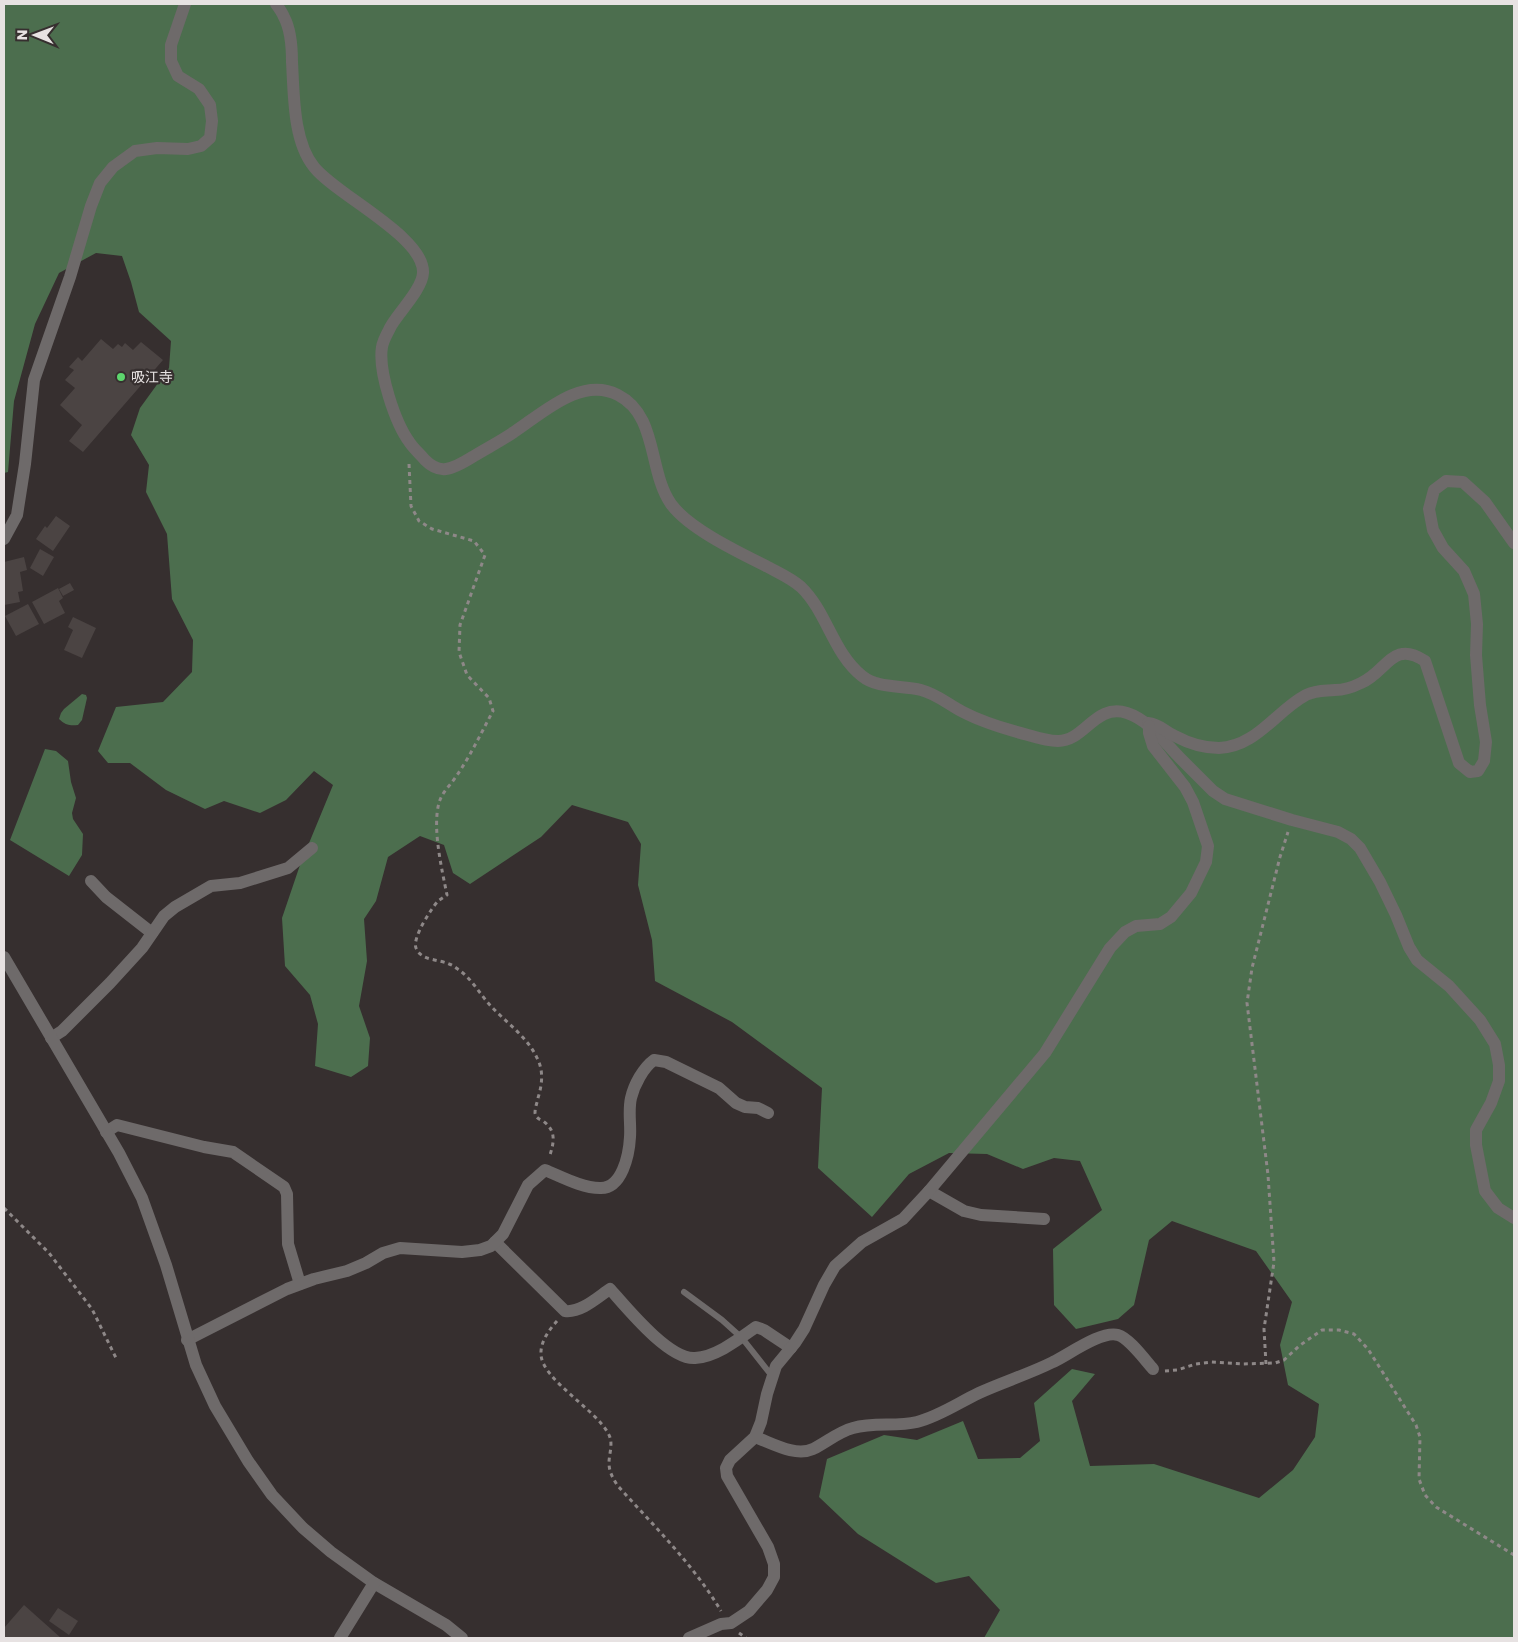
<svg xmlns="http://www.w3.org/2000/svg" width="1518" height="1642" viewBox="0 0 1518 1642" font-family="Poppins,'Noto Sans JP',sans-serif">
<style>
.forest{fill:#4c6e4e}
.water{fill:#4b6c4d}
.building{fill:#4b4443}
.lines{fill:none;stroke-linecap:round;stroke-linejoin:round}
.path{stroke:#8e8888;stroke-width:3;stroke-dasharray:4 4;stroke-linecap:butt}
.service{stroke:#6e6a6a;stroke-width:6}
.minor{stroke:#6e6a6a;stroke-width:12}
.tertiary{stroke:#6e6a6a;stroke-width:12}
.poi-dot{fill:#5dd56d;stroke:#362f2f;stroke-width:2}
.labels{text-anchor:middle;stroke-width:4.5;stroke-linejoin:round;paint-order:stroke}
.poi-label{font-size:14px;fill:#e7e2e2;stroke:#362f2f;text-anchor:start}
</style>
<rect width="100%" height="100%" fill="#362f2f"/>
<!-- forest -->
<path class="forest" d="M4,4H1514V1638H984L1000,1610L969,1576L936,1583L858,1534L819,1497L827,1459L884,1435L917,1440L963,1421L978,1459L1020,1458L1040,1441L1034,1403L1072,1369L1095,1374L1072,1401L1090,1466L1154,1464L1259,1498L1293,1470L1315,1437L1319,1404L1288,1385L1280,1345L1292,1302L1256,1251L1172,1221L1149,1240L1134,1305L1118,1319L1076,1329L1054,1305L1053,1249L1102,1210L1080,1161L1054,1158L1023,1169L987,1154L949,1153L909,1174L872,1217L818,1168L822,1088L732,1022L655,981L652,940L638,885L641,844L628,822L572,805L541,837L470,884L453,873L444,845L420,836L388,857L376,901L364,919L367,961L359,1006L370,1038L368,1066L351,1077L315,1066L318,1024L310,995L285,966L282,918L300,865L333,785L314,771L286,800L260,813L224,801L205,809L166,790L130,763H108L98,751L116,707L163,702L192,672L193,640L172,599L167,534L146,492L149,465L131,435L140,408L169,368L171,341L139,312L131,282L122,256L96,253L59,273L35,324L14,401L8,472L4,473Z"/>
<!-- water -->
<g class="water">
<path d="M82,694L86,695L87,698L82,720L78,725C70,726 65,725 59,719L61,713L64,709Z"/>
<path d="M45,749L56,751L68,761L71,782L76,798L72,813L73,819L83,834L82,855L69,876L10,840Z"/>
</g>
<!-- building -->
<g class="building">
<path d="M101,339L113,349L118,344L122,347L125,343L133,350L141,342L163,360L83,452L69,441L82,425L60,405L75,388L65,380L74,370L69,367L78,357L82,361Z"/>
<path d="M56,516L70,526L53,551L36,539L45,526L47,528Z"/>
<path d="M40,549L54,557L43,576L30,568Z"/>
<path d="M24,557L27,570L20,572L23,591L18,592L20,602L4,605V562Z"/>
<path d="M70,583L74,590L63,596L59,589Z"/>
<path d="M58,588L63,598L59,601L65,613L44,624L32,602Z"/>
<path d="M28,604L39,624L16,636L5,616Z"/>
<path d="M73,617L96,628L82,658L64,650L73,630L68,627Z"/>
<path d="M24,1605L61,1638H4V1628Z"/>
<path d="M58,1608L78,1621L69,1635L49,1621Z"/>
</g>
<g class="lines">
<!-- path -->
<g class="path">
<path d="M409,464L411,506L419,521L432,529L474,541L485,555L460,625L459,652L467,675L489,698L493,711C481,733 470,757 455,778C449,787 442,792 439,803C432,828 442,870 447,895C444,897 441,899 438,901C431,909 412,938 416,948C421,961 439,959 449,964C453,965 456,968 459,970C471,978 480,994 489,1004C505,1022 527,1036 537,1058C544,1071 542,1085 538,1098C537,1103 535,1108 535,1113C536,1118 539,1119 543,1121C557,1131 554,1143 549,1158"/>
<path d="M4,1208L49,1253L92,1309L116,1358"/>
<path d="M557,1321C549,1330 540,1342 541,1355C543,1380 595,1409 608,1433C614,1443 609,1453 609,1463C609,1472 613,1478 617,1485C653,1525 693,1564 721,1611"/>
<path d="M1266,1364L1264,1329L1274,1262L1268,1175L1247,1003L1252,968L1280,857L1288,832"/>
<path d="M1165,1371L1177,1370L1196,1364L1211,1362L1243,1364L1275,1363L1284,1360L1299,1346L1322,1330H1339L1354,1334L1368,1349L1416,1425L1420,1437L1419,1479L1425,1495L1436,1507L1514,1555"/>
<path d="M739,1633L746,1638"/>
</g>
<!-- service -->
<path class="service" d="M684,1292L722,1320L742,1338L772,1376"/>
<!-- minor -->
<g class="minor">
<path d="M276,4C279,8 282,12 284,17C291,30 292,47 292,62C294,95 293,141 314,167C336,195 425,237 423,273C422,289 400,311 391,326C388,332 383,340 382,347C378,371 395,423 410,443C414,449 420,454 425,460C430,465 438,470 446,469C455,468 466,461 474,456C487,448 501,441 514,432C543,413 581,376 618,395C658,415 648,471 671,504C689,529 740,553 768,567C779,573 791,578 801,587C827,612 833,653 862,676C878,689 902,685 921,690C937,694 949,705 963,712C984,723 1005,729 1028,735C1038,738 1048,741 1058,741C1085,741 1095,703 1127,713C1149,720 1164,742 1180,758C1191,769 1202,780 1213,791L1225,799L1292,820L1338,832L1351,839L1360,848L1380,882L1396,915L1409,947L1417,960L1449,986L1480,1020L1495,1044L1499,1065V1081L1491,1103L1476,1130V1145L1485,1191L1498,1208L1514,1218"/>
<path d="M4,539L17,515L25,464L34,380L70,277L91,206L100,183L113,167L135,151L157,148L188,149L201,146L210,138L212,121L210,105L199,89L178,76L171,61V45L185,4"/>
<path d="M1148,723C1160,724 1165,732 1175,736C1188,743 1204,748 1219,748C1256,747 1276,711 1306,695C1316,690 1324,691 1335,690C1344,690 1353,687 1361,683C1387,672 1392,639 1425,661L1459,763L1470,772L1478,771L1484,761L1486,742L1480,705L1476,655L1477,624L1474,594L1464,571L1443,548L1433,530L1429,509L1434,490L1446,481L1463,482L1485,502L1514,543"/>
<path d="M91,881L106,897L152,933"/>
<path d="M51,1038L62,1031L110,983L142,948L164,916L175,907L211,886L240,883L288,868L312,848"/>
<path d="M106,1132L117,1125L204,1147L233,1152L284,1187L287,1194L288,1244L300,1284"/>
<path d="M929,1191L964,1211L981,1215L1044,1219"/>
<path d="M495,1242L565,1311C581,1313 598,1297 610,1289C627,1308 669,1360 695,1358C716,1357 739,1339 756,1327L764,1330L791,1348"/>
<path d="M187,1340L287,1289L314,1279L347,1271L366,1263L383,1253L400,1248L462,1252L480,1250L491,1246L503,1234L528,1185L545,1170C562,1177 582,1188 600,1188C622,1189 629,1155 630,1137C631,1124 628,1111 631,1098C634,1085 643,1068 654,1060L666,1062L719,1088L736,1103L745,1107L758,1108L768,1113"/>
<path d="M755,1437C772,1443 795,1457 813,1449C827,1442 838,1432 853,1428C874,1422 896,1427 917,1422C940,1416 958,1403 979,1393C1003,1382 1029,1374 1053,1362C1068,1355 1102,1330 1118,1335C1129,1338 1145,1360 1153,1369"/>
<path d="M689,1638L721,1624L731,1623L749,1611L767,1590L774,1577V1564L768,1547L727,1476L726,1468L730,1460L755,1437L761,1422L767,1394L776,1366L795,1343L804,1329L824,1285L835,1266L862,1242L903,1219L929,1191L1045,1053L1110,948L1125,932L1136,926L1160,924L1171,917L1191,893L1206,862L1208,846L1193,802L1185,787L1153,746L1149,733V726"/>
</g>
<!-- tertiary -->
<g class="tertiary">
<path d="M4,957L119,1153L142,1198L166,1265L196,1365L215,1406L248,1461L272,1495L303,1528L331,1552L374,1583L446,1625L462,1638"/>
<path d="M340,1638L374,1583"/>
</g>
</g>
<!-- markers -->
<circle class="poi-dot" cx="121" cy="377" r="5"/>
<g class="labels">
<!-- poi labels -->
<g class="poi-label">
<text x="131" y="382">吸江寺</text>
</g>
</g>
<!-- border -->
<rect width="1518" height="1642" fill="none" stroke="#e7e2e2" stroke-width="10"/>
<!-- north arrow -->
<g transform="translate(35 35) rotate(271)" stroke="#362f2f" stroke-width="4" paint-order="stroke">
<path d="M0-4L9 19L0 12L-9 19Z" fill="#e7e2e2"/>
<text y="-8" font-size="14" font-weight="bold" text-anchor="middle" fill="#e7e2e2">N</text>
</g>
</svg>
